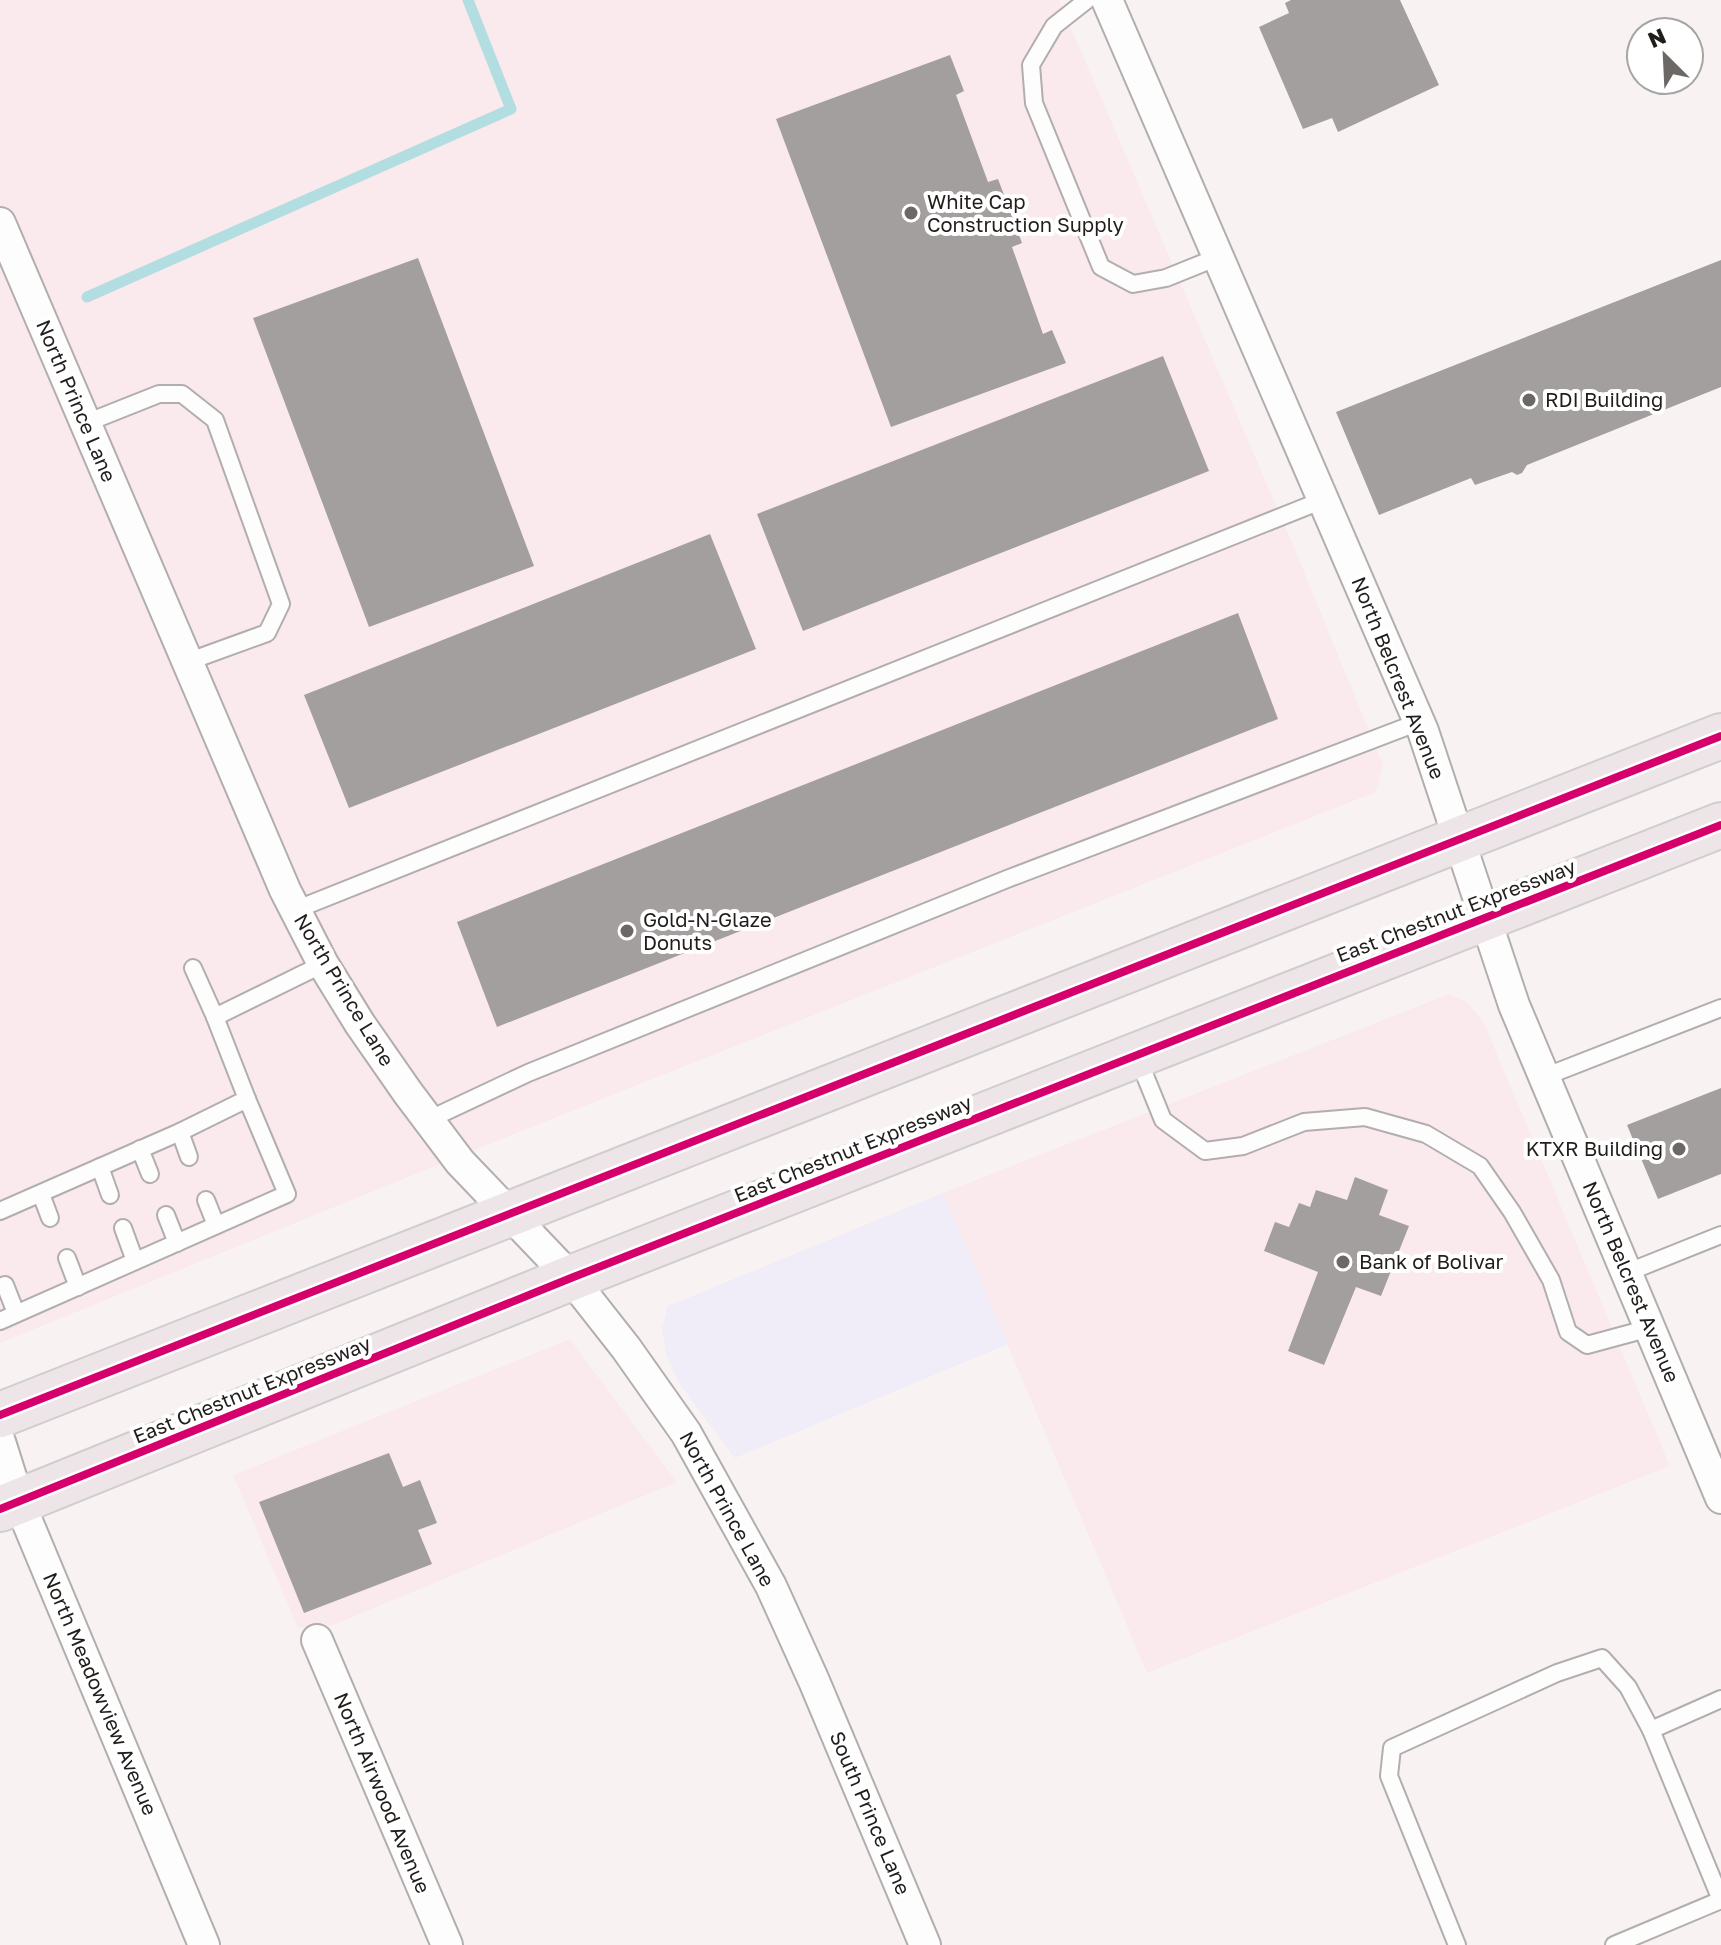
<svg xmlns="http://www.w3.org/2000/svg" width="1721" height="1945" viewBox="0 0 1721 1945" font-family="'Golos Text',sans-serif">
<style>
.commercial{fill:#faeaee}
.industrial{fill:#f0ecf8}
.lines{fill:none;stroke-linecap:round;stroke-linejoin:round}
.stream{stroke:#b2dee2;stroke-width:11}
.building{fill:#a39f9e}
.service-casing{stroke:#b2aeac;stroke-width:20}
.minor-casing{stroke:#b2aeac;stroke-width:34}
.primary-casing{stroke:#d0cecd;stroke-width:48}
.service{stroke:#fefdfd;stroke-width:16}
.minor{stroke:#fefdfd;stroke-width:30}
.primary{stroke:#eee5e8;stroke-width:44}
.cycleway-casing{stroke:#fff;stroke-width:13}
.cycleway{stroke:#d6006c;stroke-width:8}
.poi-dot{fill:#6c6866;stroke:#fff;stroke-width:3}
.labels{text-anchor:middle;stroke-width:8;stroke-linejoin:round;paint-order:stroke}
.poi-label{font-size:20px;fill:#201d1b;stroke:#fff;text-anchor:start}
.street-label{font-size:20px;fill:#201d1b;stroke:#fff}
</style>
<rect width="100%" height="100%" fill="#f8f3f2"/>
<!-- commercial -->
<g class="commercial">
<path d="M0,0H1059L1296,552L1383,765L1376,792L524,1130L0,1343Z"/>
<path d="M1449,994L1468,1003L1484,1023L1670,1466L1147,1673L943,1193Z"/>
<path d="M570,1339L677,1482L331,1626L298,1628L233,1475Z"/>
</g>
<!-- industrial -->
<path class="industrial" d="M943,1193L1008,1344L735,1458L679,1383L666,1354L662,1328L668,1306Z"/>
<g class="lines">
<!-- stream -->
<path class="stream" d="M87,297L511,109L468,0"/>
</g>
<!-- building -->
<g class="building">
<path d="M1291,0H1400L1439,85L1338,132L1332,118L1303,129L1259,27L1289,13L1285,3Z"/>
<path d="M950,55L964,91L956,95L988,182L998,179L1022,243L1012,247L1043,334L1052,330L1066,363L891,427L776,119Z"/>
<path d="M418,258L534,566L369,627L253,318Z"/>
<path d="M1721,260V387L1527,465L1522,473L1517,475L1512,472L1475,485L1471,478L1379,515L1336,412Z"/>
<path d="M1163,356L1209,471L803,631L757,514Z"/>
<path d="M710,534L756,649L349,808L304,695Z"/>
<path d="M1238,613L1278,719L497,1027L457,922Z"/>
<path d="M1721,1088V1174L1658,1199L1627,1125Z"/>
<path d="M1355,1177L1388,1190L1379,1215L1409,1226L1381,1296L1356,1287L1324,1365L1288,1351L1318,1272L1264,1251L1275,1222L1289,1227L1299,1203L1310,1207L1316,1190L1347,1200Z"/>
<path d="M389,1453L403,1487L420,1480L437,1523L418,1530L432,1564L304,1613L259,1502Z"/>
</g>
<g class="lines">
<!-- service casing -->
<g class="service-casing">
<g id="service">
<path d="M1087,0L1054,26L1031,65L1034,103L1101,267L1133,284L1166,278L1218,257"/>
<path d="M86,423L159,394H182L215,420L281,604L267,633L187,662"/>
<path d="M295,910L1323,500"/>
<path d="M193,968L215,1017"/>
<path d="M1137,1056L1163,1120L1205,1151L1243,1146L1304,1122L1365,1117L1426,1134L1480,1166L1512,1212L1551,1280L1568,1332L1587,1345L1650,1328"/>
<path d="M1544,1077L1721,1008"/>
<path d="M428,1120L528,1073L1007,879L1419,722"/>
<path d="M180,1132L189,1157"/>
<path d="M140,1149L150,1174"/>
<path d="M100,1167L110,1195"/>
<path d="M41,1194L50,1218"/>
<path d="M206,1200L216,1225"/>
<path d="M0,1211L180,1132L247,1099L215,1017L323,964"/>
<path d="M166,1215L177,1243"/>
<path d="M123,1228L135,1261"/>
<path d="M67,1258L78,1287"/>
<path d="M1626,1273L1721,1235"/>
<path d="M5,1285L16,1313"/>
<path d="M0,1321L287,1194L247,1099"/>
<path d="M1651,1730L1721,1900"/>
<path d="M1457,1945L1389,1776L1392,1748L1557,1673L1602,1658L1628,1687L1651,1730L1721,1699"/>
<path d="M1614,1945L1721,1900"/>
</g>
</g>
<!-- minor casing -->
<g class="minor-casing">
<g id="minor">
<path d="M1107,0L1423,731L1514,1005L1721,1498"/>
<path d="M0,223L285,890L323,964L360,1024L408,1093L460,1162L571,1278L626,1348L686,1433L771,1586L814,1681L925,1945"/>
<path d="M0,1442L19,1502L204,1945"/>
<path d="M317,1640L447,1945"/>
</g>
</g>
<!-- primary casing -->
<g class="primary-casing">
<g id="primary">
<path d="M0,1415L1721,736"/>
<path d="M0,1509L571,1278L1721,825"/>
</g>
</g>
<!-- service -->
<use href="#service" class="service"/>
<!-- minor -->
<use href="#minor" class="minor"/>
<!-- primary -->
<use href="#primary" class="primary"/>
<!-- cycleway casing -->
<g class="cycleway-casing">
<g id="cycleway">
<path d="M0,1415L1721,736"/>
<path d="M0,1509L571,1278L1721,825"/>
</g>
</g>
<!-- cycleway -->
<use href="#cycleway" class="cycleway"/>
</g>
<!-- markers -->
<g class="poi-dot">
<circle cx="911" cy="213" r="8"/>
<circle cx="1529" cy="400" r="8"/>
<circle cx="627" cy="931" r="8"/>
<circle cx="1679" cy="1149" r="8"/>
<circle cx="1343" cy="1262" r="8"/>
</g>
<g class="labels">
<!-- poi labels -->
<g class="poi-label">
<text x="927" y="209">White Cap<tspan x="927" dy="23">Construction Supply</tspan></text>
<text x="1545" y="407">RDI Building</text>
<text x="643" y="927">Gold-N-Glaze<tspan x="643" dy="23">Donuts</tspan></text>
<text x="1663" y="1156" text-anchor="end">KTXR Building</text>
<text x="1359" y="1269">Bank of Bolivar</text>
</g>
<!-- street labels -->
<g class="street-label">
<text transform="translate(76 401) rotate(67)" y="7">North Prince Lane</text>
<text transform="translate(1398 678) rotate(68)" y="7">North Belcrest Avenue</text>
<text transform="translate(1456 911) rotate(-21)" y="7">East Chestnut Expressway</text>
<text transform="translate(344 990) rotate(59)" y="7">North Prince Lane</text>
<text transform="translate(853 1149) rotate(-22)" y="7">East Chestnut Expressway</text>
<text transform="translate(1631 1282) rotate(67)" y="7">North Belcrest Avenue</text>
<text transform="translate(252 1390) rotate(-22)" y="7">East Chestnut Expressway</text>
<text transform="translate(727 1509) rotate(61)" y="7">North Prince Lane</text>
<text transform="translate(100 1694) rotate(67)" y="7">North Meadowview Avenue</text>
<text transform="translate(382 1793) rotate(67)" y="7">North Airwood Avenue</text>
<text transform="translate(870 1813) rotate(67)" y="7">South Prince Lane</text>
</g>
</g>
<!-- north arrow -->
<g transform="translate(1665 56) rotate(336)"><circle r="38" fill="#ffffff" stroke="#a6a5a4" stroke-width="2"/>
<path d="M0-6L14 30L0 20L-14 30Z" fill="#6c6866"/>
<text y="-12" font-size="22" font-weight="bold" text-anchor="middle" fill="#201d1b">N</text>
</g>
</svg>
